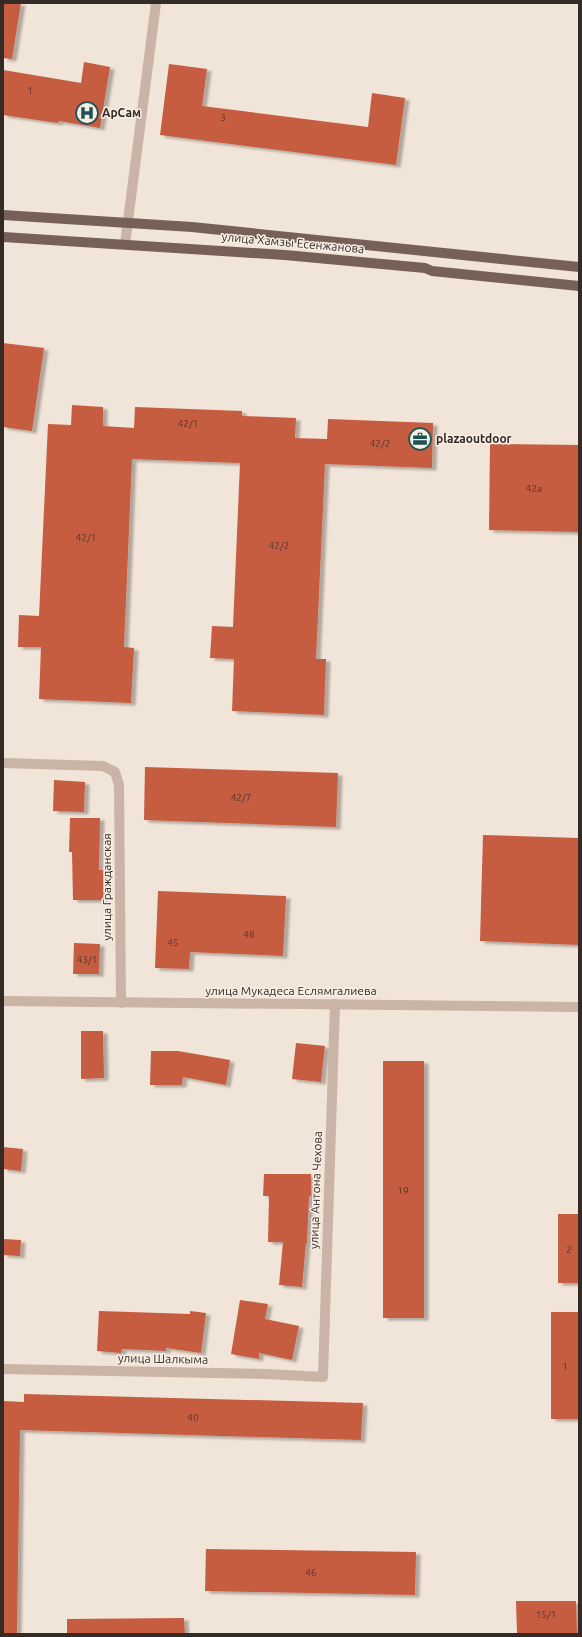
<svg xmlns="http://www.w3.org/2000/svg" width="582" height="1637" viewBox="0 0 582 1637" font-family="Ubuntu,sans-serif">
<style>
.building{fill:#c65c41;filter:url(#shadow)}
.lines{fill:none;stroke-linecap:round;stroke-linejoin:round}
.minor{stroke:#c9b4a5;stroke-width:10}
.primary{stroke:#766057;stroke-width:10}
.labels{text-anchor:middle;stroke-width:3;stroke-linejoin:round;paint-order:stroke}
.number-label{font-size:10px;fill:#58362d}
.poi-label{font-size:12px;font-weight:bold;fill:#342a26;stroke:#f9efe4;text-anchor:start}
.street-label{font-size:12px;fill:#342a26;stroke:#f9efe4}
</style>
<defs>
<filter id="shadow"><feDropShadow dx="4.5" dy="2.5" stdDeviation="1" flood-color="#0004"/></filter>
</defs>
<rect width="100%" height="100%" fill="#f1e4d8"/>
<!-- building -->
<g class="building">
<path d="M3,3H21L12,59L3,58Z"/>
<path d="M84,62L110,67L100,128L59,121L58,123L3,115V70L81,83Z"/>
<path d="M169,64L207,69L202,106L368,127L372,93L405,98L396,165L160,135Z"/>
<path d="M3,343L44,348L32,431L3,427Z"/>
<path d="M72,405L103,407V426L134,428L135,407L242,411V416L296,418L295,438L327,439L328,419L433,423L432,468L325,464L316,659H326L324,715L232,711L234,659L210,658L212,626L233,627L240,463L132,459L124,647L134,648L131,703L39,699L41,647H18L19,615L39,616L48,424L71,425Z"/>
<path d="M490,444L579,445V532L489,530Z"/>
<path d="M145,767L338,773L336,827L144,820Z"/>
<path d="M54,780L85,782L84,812L53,811Z"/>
<path d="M70,818H100L99,870H103V900H73L72,852H69Z"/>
<path d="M483,835L579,838V945L480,941Z"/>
<path d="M158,891L286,896L283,956L190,952L189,969L155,968Z"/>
<path d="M74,943L100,944L99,974H73Z"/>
<path d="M81,1031H103L104,1078L81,1079Z"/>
<path d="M296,1043L325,1046L321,1082L292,1079Z"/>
<path d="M151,1051H178L230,1060L226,1085L183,1077L182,1085H150Z"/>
<rect x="383" y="1061" width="41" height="257"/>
<path d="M3,1147L23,1149L21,1171L3,1169Z"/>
<path d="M264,1174H311V1196H309L307,1243H306L302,1287L279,1285L283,1242H268L269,1196H263Z"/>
<rect x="558" y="1214" width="21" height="69"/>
<path d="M3,1239L21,1240L20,1256L3,1255Z"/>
<path d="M240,1300L268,1304L265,1319L299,1326L292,1360L259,1353V1359L231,1354Z"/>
<path d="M99,1311L190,1314V1311L206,1313L201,1353L166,1348V1351L122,1349L121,1353L97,1351Z"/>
<rect x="551" y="1312" width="28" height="107"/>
<path d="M24,1394L363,1403L361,1440L20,1430L17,1634H3V1401L24,1402Z"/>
<path d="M206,1549L416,1552L415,1595L205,1591Z"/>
<path d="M516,1601H576L577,1634H517Z"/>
<path d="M184,1618L185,1634H67V1619Z"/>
</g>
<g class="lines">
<!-- minor -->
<g class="minor">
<path d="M125,244L156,3"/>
<path d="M3,763L103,766L115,772L119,785L121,1003"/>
<path d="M3,1001L579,1007"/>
<path d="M3,1369L267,1374L323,1377L335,1004"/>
</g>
<!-- primary -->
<g class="primary">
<path d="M3,215L192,227L579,267"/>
<path d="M3,237L285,255L425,268L432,271L579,286"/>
</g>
</g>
<!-- icons -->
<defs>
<g id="hospital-ring" transform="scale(1.15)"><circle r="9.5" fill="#f9efe4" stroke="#1c5456" stroke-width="1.5"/><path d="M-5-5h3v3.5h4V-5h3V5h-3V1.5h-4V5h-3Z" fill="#1c5456"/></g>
<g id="office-ring" transform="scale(1.15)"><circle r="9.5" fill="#f9efe4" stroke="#1c5456" stroke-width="1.5"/><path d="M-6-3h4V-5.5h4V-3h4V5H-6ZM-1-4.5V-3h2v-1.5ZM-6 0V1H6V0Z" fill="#1c5456"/></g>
</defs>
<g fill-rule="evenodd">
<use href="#hospital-ring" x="87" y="113"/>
<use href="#office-ring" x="420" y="439"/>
</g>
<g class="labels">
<!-- number labels -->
<g class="number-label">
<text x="30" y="94">1</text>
<text x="223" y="121">3</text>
<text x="188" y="427">42/1</text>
<text x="380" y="447">42/2</text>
<text x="534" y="492">42а</text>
<text x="86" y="541">42/1</text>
<text x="279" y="549">42/2</text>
<text x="241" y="801">42/7</text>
<text x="249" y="938">48</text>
<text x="173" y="946">45</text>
<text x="87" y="963">43/1</text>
<text x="403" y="1194">19</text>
<text x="569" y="1253">2</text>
<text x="565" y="1370">1</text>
<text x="193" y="1421">40</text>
<text x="311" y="1576">46</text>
<text x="546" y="1618">15/1</text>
</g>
<!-- poi labels -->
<g class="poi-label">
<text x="102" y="117">АрСам</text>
<text x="436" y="443">plazaoutdoor</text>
</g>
<!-- street labels -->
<g class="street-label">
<text transform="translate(293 243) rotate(5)" y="4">улица Хамзы Есенжанова</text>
<text transform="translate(107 887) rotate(-90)" y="4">улица Гражданская</text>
<text x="291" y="995">улица Мукадеса Еслямгалиева</text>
<text transform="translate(316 1190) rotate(-88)" y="4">улица Антона Чехова</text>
<text transform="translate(163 1359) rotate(1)" y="4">улица Шалкыма</text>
</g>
</g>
<!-- border -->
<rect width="582" height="1637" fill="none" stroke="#342a26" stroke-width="8"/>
</svg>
